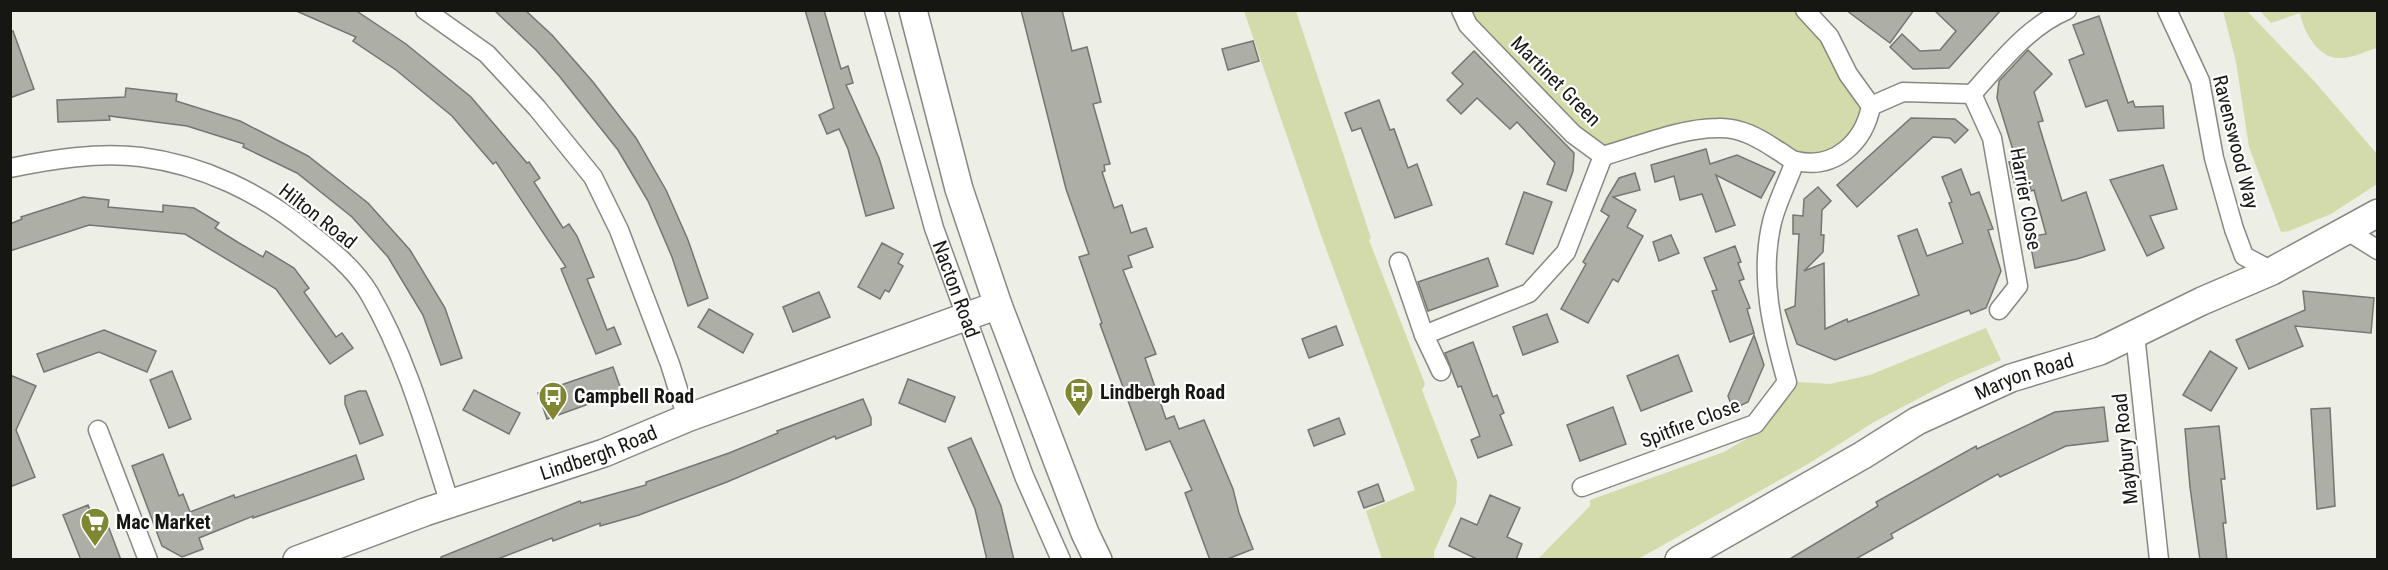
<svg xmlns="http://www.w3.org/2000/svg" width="2388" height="570" viewBox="0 0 2388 570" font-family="'Roboto Condensed',sans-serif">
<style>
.green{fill:#d4dbaa}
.building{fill:#adaea6;stroke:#75766f;stroke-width:1.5}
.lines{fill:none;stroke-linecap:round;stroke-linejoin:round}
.street-casing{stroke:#878881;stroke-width:21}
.secondary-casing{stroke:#878881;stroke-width:30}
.street{stroke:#fff;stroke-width:18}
.secondary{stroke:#fff;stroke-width:27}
.labels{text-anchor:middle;stroke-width:4.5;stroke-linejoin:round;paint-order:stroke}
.street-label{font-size:20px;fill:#161613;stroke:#fff}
.poi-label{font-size:20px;font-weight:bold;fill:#161613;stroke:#fff;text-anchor:start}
</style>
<rect width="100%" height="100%" fill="#edeee6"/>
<!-- green -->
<g class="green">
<path d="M1244,11H1296L1371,238L1369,240L1425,384L1422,390L1457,481L1456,503L1434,552V558L1437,559H1382L1366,511L1415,490L1321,235Z"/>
<path d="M1461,11H1805L1848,74L1868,123L1818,162L1720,127L1603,156Z"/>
<path d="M2223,11H2247L2315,82L2377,154V184L2331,214L2289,231L2281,232L2249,147L2236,62Z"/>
<path d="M2260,11H2377V48C2366,51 2353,58 2341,58C2319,60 2303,31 2300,13L2271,23Z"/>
<path d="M1986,328L2001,360L1950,382L1874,422L1808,464L1638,559L1537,560L1590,506V500L1724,452L1758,432L1798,382L1830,384L1870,375Z"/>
</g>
<!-- building -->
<g class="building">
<path d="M294,10H355L406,44L471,97L527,163L529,162L540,178L534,182L548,204L563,228L569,224L577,236L594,277L587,279L597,304L607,330L614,327L621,344L596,354L561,269L566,267L496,162L493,164L452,116L396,70L353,41L356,37Z"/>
<path d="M494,10H525L552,35L593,82L636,138L666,190L688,240L708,298L688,306L672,257L648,201L618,150L560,77L536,50Z"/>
<path d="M805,10H824L841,69L848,66L853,83L846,85L879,158L894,208L866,216L848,149L839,129L827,134L819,115L834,108Z"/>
<path d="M1021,10H1062L1072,51L1087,47L1101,102L1093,104L1110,164L1104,165L1105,171L1102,172L1114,208L1122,205L1131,233L1146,228L1153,247L1128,256L1132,267L1123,270L1156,354L1145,358L1166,419L1174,416L1179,429L1204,420L1233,489L1239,513L1253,549L1225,560H1210L1185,493L1192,490L1170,441L1146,450L1100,324L1102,323L1079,257L1089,254L1066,189Z"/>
<path d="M1846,10H1914L1890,43Z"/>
<path d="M1934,10H2001L1949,68L1913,69L1890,47L1902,34L1920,51L1940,50L1956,31Z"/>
<path d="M2099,16L2128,103L2133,101L2135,107L2163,106L2164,128L2118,131L2107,100L2086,107L2069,60L2084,54L2073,25Z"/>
<path d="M13,31L34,89L10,98V32Z"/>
<path d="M1253,41L1259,61L1228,70L1222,49Z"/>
<path d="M2028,50L2052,74L2034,92L2043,121L2038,122L2062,201L2086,192L2105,250L2077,259L2035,268L2029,237L2046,234L2034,190L2031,191L2030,185L2016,189L2009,162L2016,160L1997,98L1999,81Z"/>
<path d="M1474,51L1574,153L1573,171L1566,191L1547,184L1555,163L1517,122L1510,129L1477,98L1461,114L1447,100L1463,84L1452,73Z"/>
<path d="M126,88L177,94L176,101L240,121L308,156L368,203L410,250L445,308L462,358L441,365L423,315L388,257L352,217L297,173L243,147L244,144L187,126L109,116L110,120L58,122L57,100L125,97Z"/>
<path d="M1379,100L1390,130L1394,129L1408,168L1417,164L1432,205L1395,218L1361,128L1352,131L1345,113Z"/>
<path d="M1911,118L1955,119L1968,130L1955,143L1950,138L1933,137L1857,207L1837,185Z"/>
<path d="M1706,149L1710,164L1737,155L1775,172L1761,198L1716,175L1735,225L1716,232L1702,194L1680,200L1674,176L1655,182L1651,165Z"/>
<path d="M2163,165L2177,209L2150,216L2164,248L2147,256L2110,180Z"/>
<path d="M1961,169L1971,195L1979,192L1993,229L1988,230L2001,271L1986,308L1971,314L1969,310L1835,360L1797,344L1785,310L1795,306L1799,234H1793V215L1803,216L1804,199L1818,187L1831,201L1822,210L1821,235H1824L1823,252L1804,271L1824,263L1825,329L1847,319L1848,322L1919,295L1898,236L1917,229L1927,256L1963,243L1949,203L1952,202L1942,177Z"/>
<path d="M1635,173L1640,190L1613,197L1636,210L1627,227L1643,236L1618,282L1613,279L1588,323L1561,309L1586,264L1583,262L1609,216L1601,211L1607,198L1619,178Z"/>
<path d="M1524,192L1552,202L1533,254L1506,244Z"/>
<path d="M83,197L109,200L108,207L163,212V205L194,208L219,223L215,228L239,243L263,257L266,251L294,268L309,288L304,292L336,337L342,333L353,348L330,364L276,289L185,234L89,225L10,251V224L22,219L21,217Z"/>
<path d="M1671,235L1679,253L1659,261L1653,242Z"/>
<path d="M882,243L903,254L898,263L903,266L889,292L885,290L880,299L858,287Z"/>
<path d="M1735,246L1741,262L1738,263L1744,279L1739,281L1750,308L1747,309L1754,333L1730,342L1712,291L1717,290L1704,258Z"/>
<path d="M1488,258L1498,286L1428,311L1418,282Z"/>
<path d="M2303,291L2374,298L2371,333L2295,326L2303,346L2249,369L2236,340L2305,310Z"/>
<path d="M819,292L830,317L793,332L783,307Z"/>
<path d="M709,309L753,334L743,353L698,327Z"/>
<path d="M1547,314L1558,342L1523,355L1513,327Z"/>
<path d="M1336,326L1343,345L1309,358L1302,339Z"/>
<path d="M104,330L156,351L147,372L99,352L44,372L37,354Z"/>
<path d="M1754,335L1764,365L1748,402L1733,409L1728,396Z"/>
<path d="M1473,342L1493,397L1497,395L1504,413L1500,415L1512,445L1478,458L1471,440L1480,436L1461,386L1458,387L1445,353Z"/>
<path d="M2210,351L2237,368L2211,411L2183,395Z"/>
<path d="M1678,355L1692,391L1641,411L1627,376Z"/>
<path d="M613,367L622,392L547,419L538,393Z"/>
<path d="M172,371L191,419L169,428L150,380Z"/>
<path d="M10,375L36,386L16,430L35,477L10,487Z"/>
<path d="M908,379L955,397L945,422L899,403Z"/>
<path d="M474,390L520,413L509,434L463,410Z"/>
<path d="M359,391H366L383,435L360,444L345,404V396Z"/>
<path d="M863,399L871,418V425L836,439L835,436L727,482L639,515L600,526V523L553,541L552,538L495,560H441V557L580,501L581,503L646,485V482L729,453L778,433L777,431Z"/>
<path d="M1613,407L1626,444L1580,461L1567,425Z"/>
<path d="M2104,407L2108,441L2066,446L2000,477L1998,474L1891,534L1893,538L1854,560H1788L1878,506L1876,502L1976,446L1977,449L2055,412Z"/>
<path d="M2330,408L2335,506L2317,509L2311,409Z"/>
<path d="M1339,418L1345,434L1314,446L1308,430Z"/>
<path d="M2219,426L2225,479H2221L2226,523H2223L2227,560H2200L2190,487L2185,429Z"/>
<path d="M971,438L1001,506L1014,560H987L975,509L948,448Z"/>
<path d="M163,454L179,496L183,494L190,512L234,495L235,498L356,455L364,479L253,518V516L199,538L203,549L182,557L162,546L132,466Z"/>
<path d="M1378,484L1384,501L1364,508L1358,492Z"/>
<path d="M1490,495L1520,508L1507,537L1522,544L1516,560H1479L1449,546L1461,518L1477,525Z"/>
<path d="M88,505L97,527L107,523L121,560H81L63,515Z"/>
</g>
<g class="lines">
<!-- street casing -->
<g class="street-casing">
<g id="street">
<path d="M425,10L487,54L537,108L593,177L619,230L670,364L687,418"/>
<path id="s1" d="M874,10L934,228L1024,476L1061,560"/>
<path d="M1461,10L1468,25L1573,134L1603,156C1638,146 1681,128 1718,128C1740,127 1759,138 1777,150C1783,153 1790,160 1796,161C1835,170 1864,142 1871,106L1848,74L1829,36L1805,10"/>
<path d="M2167,10L2200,81L2214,158L2234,229L2244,256L2272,271"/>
<path d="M1972,94L1992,138L2018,286L1999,310"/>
<path d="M1871,106L1903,92L1972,94C2000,63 2028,26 2067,10"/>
<path d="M10,168C53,159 98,152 141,157C203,165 261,193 308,232C330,249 354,268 369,293C407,358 427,432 450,504"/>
<path d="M2346,230L2378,250"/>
<path d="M1399,262L1424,335L1441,371"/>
<path d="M2135,334L2159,560"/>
<path d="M1424,335L1529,293L1566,252L1603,156"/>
<path d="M98,430L148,560"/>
<path d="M1582,487L1755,424L1787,382C1772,329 1759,276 1772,222C1777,202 1788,181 1795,161"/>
</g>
</g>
<!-- secondary casing -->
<g class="secondary-casing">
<g id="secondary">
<path d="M913,10L959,189L998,305L1085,533L1098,560"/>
<path id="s2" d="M297,560L425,512L604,453L687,418L998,305"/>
<path id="s3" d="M1679,560L1863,455L1917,421L2011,378L2100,351L2202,301L2272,271L2378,213"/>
</g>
</g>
<!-- street -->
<use href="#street" class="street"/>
<!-- secondary -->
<use href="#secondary" class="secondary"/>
</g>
<!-- icons -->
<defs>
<g id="bus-pin" transform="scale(1.5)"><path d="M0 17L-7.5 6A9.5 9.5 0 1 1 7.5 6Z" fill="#7f8733" stroke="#fff"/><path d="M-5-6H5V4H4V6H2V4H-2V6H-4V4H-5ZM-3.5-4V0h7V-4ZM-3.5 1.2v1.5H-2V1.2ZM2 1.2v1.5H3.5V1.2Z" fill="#fff"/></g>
<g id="supermarket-pin" transform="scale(1.5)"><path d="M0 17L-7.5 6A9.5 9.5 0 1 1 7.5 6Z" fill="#7f8733" stroke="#fff"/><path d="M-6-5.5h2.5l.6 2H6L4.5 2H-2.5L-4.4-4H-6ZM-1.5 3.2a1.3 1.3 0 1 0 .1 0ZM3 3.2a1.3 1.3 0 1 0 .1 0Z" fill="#fff"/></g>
</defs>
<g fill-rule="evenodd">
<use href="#bus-pin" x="1079" y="392"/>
<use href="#bus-pin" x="553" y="396"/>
<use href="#supermarket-pin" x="95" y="522"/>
</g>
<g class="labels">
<!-- street labels -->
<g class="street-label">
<text transform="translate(1556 81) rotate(45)" y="7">Martinet Green</text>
<text transform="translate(2236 142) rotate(76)" y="7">Ravenswood Way</text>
<text transform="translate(2026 199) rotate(80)" y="7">Harrier Close</text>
<text transform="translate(318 216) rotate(38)" y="7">Hilton Road</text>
<text dy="7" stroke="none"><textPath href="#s1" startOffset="291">Nacton Road</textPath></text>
<text dy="7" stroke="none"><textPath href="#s3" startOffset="392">Maryon Road</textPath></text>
<text transform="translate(1690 423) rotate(-21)" y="7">Spitfire Close</text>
<text transform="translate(2125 449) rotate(-96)" y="7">Maybury Road</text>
<text dy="7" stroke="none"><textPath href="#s2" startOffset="320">Lindbergh Road</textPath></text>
</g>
<!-- poi labels -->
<g class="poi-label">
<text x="1100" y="399">Lindbergh Road</text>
<text x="574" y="403">Campbell Road</text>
<text x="116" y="529">Mac Market</text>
</g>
</g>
<!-- border -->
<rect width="2388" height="570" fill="none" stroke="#161613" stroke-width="24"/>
</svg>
